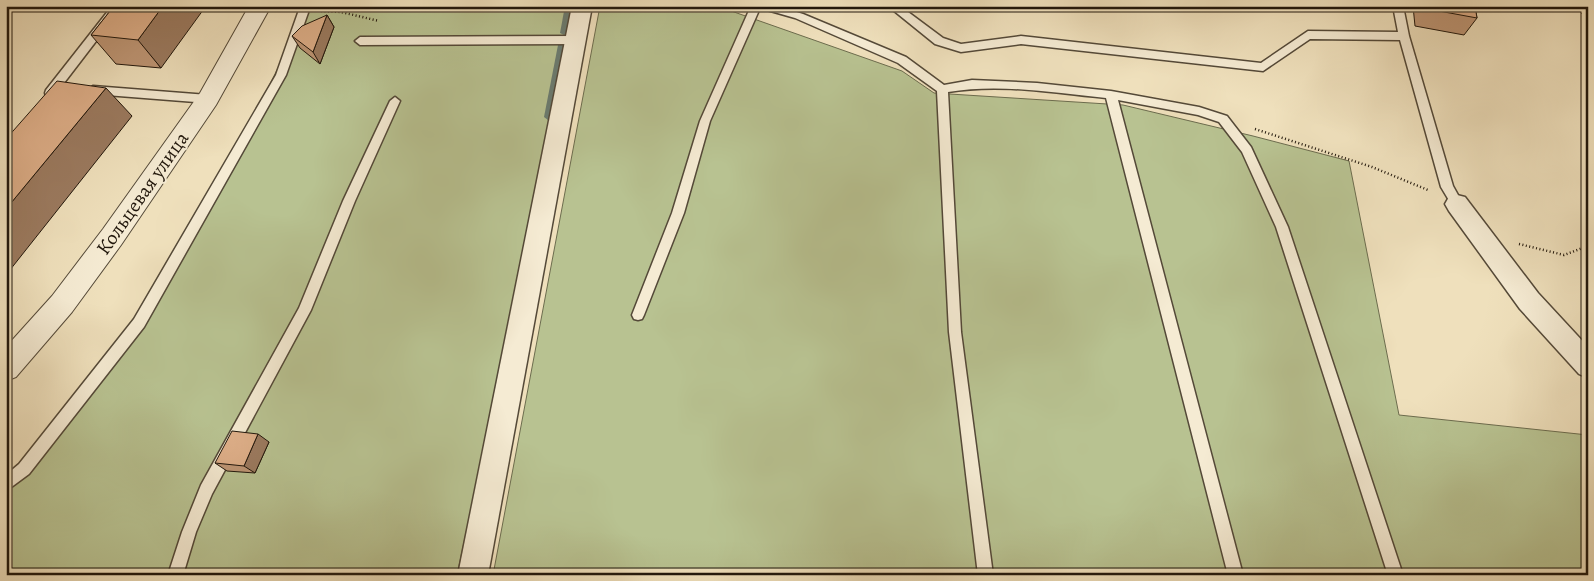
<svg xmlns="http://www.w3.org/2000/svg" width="1594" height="581" viewBox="0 0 1594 581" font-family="Alegreya,serif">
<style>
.green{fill:#b8c291;stroke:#6c6c4e}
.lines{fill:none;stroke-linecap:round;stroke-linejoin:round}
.stream{fill:#6a7b70;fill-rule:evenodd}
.service-casing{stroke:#544938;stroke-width:3}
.minor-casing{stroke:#544938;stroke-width:3}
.tertiary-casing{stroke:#544938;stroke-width:2}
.path{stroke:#21170c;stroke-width:2.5;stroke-dasharray:1 2.5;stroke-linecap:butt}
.service{fill:#f5ebd3;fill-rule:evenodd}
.minor{fill:#f5ebd3;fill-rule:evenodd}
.tertiary{fill:#f5ebd3;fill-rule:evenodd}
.wall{fill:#be9675;stroke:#21170c}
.shaded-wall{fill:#9b7a5f;stroke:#21170c}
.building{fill:#ddae88;stroke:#21170c}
.labels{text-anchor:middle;stroke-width:4;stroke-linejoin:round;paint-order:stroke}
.street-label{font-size:20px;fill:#21170c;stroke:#f5ebd3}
</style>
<rect width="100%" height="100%" fill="#efe0bc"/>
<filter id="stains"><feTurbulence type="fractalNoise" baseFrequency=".004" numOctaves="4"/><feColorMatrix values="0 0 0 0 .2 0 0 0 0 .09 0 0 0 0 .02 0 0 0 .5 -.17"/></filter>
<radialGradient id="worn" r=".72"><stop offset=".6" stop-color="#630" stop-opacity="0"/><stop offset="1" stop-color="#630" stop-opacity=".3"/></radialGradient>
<!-- green -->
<g class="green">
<path d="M309,6H571L541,181L457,575H6V486L136,327L244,136Z"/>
<path d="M600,6H717L902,71L934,93L1123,105L1253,136L1349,161L1399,415L1588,435V575H493Z"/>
</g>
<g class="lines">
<!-- stream -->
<g class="stream">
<path d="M565,6H572L568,33L564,35L560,33Z"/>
<path d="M562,42L566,45L552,117L548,120L544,117L558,45Z"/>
</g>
<!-- service casing -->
<g class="service-casing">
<g id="service">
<path d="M112,6H123L54,96H46L45,93L46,90Z"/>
<path d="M751,6H777L803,14L906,57L944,85L972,80L1037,83L1111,91L1199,107L1227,116L1251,147L1288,227L1403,575H1388L1276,227L1242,152L1219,122L1198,115L1118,100L1243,575H1228L1106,98C1054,93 1000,83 948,92L961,332L993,575H978L949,332L937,91L898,63L795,18L760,8L710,121L684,213L644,315L642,319L638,320L634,319L632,315L672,213L700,121Z"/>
<path d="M888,6H900L943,38L961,44L1021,36L1261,63L1308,31L1398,32L1393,6H1403L1409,36L1453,186L1463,204L1461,207H1453L1441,187L1400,40L1310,39L1263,71L1021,44L961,52L935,44Z"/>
<path d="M304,7L309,10L286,75L144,327L29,474L6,491V475L19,464L134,319L276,75L299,10Z"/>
<path d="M575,36L580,40L575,44L360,45L355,41L360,37Z"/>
<path d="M93,86L208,95L213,99L208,103L93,94L88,90Z"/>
<path d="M395,97L400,101L355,201L311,310L212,494L196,532L183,575H168L182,532L201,485L299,308L343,201L390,101Z"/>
</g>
</g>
<!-- minor casing -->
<g class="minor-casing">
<g id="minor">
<path d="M572,6H592L488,575H458Z"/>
<path d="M1457,195L1465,197L1538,293L1588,347V378L1579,374L1520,309L1449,211L1445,204L1449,197Z"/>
</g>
</g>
<!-- tertiary casing -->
<g class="tertiary-casing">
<path id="tertiary" d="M249,6H271L216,105L121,245L72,312L16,377L6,381V347L52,296L103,229L200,93Z"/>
</g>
<!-- path -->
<g class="path">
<path d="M1581,6L1588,41"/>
<path d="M321,11L341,12L379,21"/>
<path d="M1255,129L1372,167L1428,190"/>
<path d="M1519,244L1564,255L1588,246"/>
</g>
<!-- service -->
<use href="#service" class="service"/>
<!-- minor -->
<use href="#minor" class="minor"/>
<!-- tertiary -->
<use href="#tertiary" class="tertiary"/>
</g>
<!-- wall -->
<g class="wall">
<path d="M114,6L161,68L116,64L91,35Z"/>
<path d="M1413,6H1475L1477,18L1464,35L1415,26Z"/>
<path d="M327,15L334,27L320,64L300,48L292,36Z"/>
<path d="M269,442L255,473L227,471L215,463Z"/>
</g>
<!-- shaded-wall -->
<g class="shaded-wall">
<path d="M163,6H206L161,68L138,40Z"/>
<path d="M327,15L334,27L320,64L313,52Z"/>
<path d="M106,88L132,116L6,275V209Z"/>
<path d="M258,434L269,442L255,473L244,466Z"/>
</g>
<!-- building -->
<g class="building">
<path d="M114,6H163L138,40L91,35Z"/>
<path d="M1428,6H1475L1477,18L1428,9Z"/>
<path d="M327,15L313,52L292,36L302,26Z"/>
<path d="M57,81L106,88L6,209V139Z"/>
<path d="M232,431L258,434L244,466L215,463Z"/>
</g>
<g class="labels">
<!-- street labels -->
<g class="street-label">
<text transform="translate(142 193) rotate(-55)" y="7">Кольцевая улица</text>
</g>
</g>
<!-- margin -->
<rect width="1594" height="581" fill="none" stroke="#efe0bc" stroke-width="25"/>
<rect x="8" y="8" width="1579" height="566" fill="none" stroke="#21170c" stroke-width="2.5"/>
<rect x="12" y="12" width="1569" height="556" fill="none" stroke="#21170c"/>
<rect width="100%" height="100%" filter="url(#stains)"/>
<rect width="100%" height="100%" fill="url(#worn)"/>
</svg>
